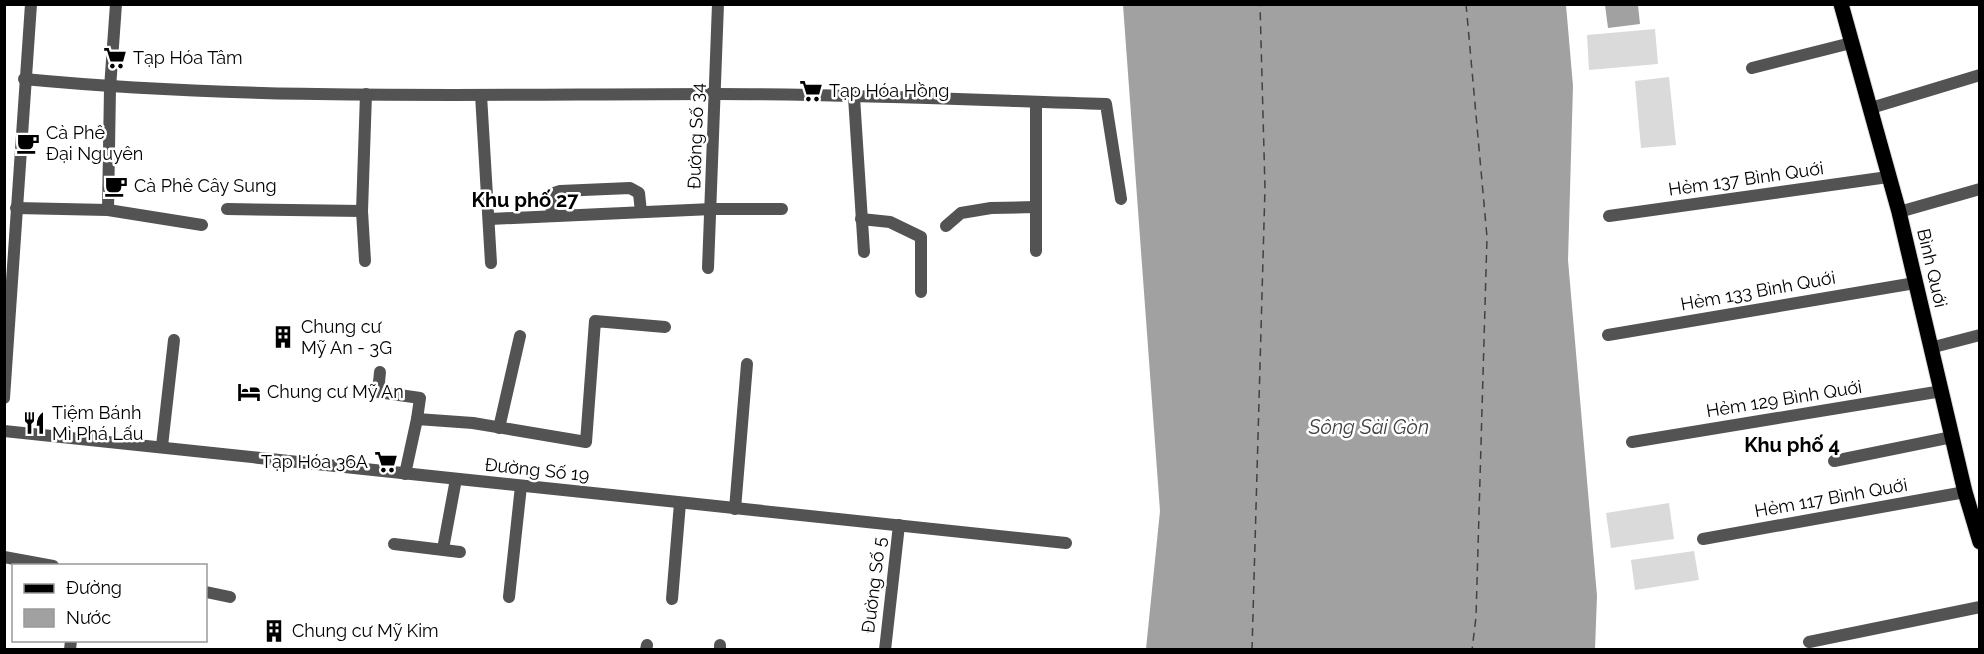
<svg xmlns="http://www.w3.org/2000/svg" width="1984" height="654" viewBox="0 0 1984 654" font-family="Raleway,sans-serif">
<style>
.pitch{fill:#dadada}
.water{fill:#a1a1a1}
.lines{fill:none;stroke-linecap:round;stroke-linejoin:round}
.ferry{stroke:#424242;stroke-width:1.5;stroke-dasharray:8 6;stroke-linecap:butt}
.major-casing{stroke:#dbdbdb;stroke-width:17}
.minor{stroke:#535353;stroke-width:12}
.major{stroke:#000;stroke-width:15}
.labels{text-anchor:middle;stroke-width:5;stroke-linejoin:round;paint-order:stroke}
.poi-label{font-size:18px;fill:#000;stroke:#fff;text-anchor:start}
.street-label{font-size:18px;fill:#000;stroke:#fff}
.neighbourhood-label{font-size:20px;font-weight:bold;fill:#000;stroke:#fff}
.water-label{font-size:20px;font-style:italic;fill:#424242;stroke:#fff}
</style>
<rect width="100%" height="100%" fill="#fff"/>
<!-- pitch -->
<g class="pitch">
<path d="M1655,29L1658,64L1589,70L1587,35Z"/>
<path d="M1669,77L1676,145L1641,148L1635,81Z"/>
<path d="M1669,503L1674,539L1611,548L1606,513Z"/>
<path d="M1694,551L1699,580L1635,590L1631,560Z"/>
</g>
<!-- water -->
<g class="water">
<path d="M1123,5H1566L1573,86L1568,260L1597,596L1595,649H1146L1160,511Z"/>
<path d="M1605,5H1638L1640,24L1608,28Z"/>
</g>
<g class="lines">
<!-- ferry -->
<g class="ferry">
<path d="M1466,4L1487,237L1476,617L1472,650"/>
<path d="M1252,650L1265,188L1260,4"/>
</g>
<!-- major casing -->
<g class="major-casing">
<path id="major" d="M1841,4L1899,212L1965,492L1980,542"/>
</g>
<!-- minor -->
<g class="minor">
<path d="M1752,68L1851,43"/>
<path d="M24,79C253,101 485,94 715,94C845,94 976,100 1106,104L1121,199"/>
<path d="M481,95L491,263"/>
<path d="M854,97L864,252"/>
<path d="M1871,108L1980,75"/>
<path d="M16,208L108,210L202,225"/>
<path d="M227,209L362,211L366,94"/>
<path d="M108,210L110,88L116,4"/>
<path d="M362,211L365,261"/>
<path d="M1899,212L1980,189"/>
<path d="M551,216L554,193L560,191L630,188L639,193L641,212"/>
<path d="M1609,216L1888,177"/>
<path d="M490,219L712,209H782"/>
<path d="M861,219L890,222L921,237V292"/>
<path d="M946,226L961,213L991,208L1035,207"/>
<path d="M1036,251V102"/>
<path d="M708,268L718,4"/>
<path d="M1608,335L1915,283"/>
<path d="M1930,348L1980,335"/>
<path d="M380,372L378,392L420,398L417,419"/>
<path d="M4,398L31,4"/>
<path d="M499,428L520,336"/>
<path d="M4,431L1066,543"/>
<path d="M1632,442L1942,391"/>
<path d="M162,446L174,340"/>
<path d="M1834,461L1952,437"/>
<path d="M405,474L417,419L473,423L586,442L595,321L665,327"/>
<path d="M735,509L747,364"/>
<path d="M1703,539L1965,492"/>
<path d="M394,544L460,552"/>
<path d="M443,549L456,479"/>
<path d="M4,557L53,566"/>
<path d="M206,592L230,597"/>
<path d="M509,597L521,486"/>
<path d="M672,599L680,503"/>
<path d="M1809,642L1980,607"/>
<path d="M70,650L71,640"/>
<path d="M646,650L647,645"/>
<path d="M720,650V645"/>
<path d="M885,650L899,525"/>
</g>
<!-- major -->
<use href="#major" class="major"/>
</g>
<!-- icons -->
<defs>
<g id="supermarket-bare" transform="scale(1.8)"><path d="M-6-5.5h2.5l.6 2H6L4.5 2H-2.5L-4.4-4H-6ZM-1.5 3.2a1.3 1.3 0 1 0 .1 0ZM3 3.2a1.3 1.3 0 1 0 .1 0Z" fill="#000" stroke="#fff" stroke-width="2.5" paint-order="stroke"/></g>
<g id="cafe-bare" transform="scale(1.8)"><path d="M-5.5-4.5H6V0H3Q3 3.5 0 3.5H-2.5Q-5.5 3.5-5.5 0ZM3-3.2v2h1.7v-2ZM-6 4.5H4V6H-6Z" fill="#000" stroke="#fff" stroke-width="2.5" paint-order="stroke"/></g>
<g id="building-bare" transform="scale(1.8)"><path d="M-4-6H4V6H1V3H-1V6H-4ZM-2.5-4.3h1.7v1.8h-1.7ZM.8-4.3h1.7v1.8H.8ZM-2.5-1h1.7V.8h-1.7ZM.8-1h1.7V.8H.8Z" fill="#000" stroke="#fff" stroke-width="2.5" paint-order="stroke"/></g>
<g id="hotel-bare" transform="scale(1.8)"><path d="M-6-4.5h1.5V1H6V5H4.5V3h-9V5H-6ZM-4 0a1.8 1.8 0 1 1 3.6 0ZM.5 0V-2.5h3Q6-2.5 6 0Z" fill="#000" stroke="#fff" stroke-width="2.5" paint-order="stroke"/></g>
<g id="restaurant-bare" transform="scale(1.8)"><path d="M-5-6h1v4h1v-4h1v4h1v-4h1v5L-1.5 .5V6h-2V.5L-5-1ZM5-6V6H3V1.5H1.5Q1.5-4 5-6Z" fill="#000" stroke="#fff" stroke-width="2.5" paint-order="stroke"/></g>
</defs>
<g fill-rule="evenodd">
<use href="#supermarket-bare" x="115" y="58"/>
<use href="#supermarket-bare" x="811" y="91"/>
<use href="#cafe-bare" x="28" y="143"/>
<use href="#cafe-bare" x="116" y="186"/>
<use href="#building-bare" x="283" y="337"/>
<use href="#hotel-bare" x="249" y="392"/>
<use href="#restaurant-bare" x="34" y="423"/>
<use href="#supermarket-bare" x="386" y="462"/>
<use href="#building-bare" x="274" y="631"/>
</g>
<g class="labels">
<!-- poi labels -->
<g class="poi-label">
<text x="133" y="64">Tạp Hóa Tâm</text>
<text x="829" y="97">Tạp Hóa Hồng</text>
<text x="46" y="139">Cà Phê<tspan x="46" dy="21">Đại Nguyên</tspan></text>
<text x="134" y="192">Cà Phê Cây Sung</text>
<text x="301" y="333">Chung cư<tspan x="301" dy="21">Mỹ An - 3G</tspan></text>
<text x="267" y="398">Chung cư Mỹ An</text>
<text x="52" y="419">Tiệm Bánh<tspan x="52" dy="21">Mì Phá Lấu</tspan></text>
<text x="368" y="468" text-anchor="end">Tạp Hóa 36A</text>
<text x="292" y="637">Chung cư Mỹ Kim</text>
</g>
<!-- street labels -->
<g class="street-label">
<text transform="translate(696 136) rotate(-88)" y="6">Đường Số 34</text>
<text transform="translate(1746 179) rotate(-8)" y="6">Hẻm 137 Bình Quới</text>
<text transform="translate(1932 268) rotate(77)" y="6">Bình Quới</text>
<text transform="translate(1758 291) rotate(-10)" y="6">Hẻm 133 Bình Quới</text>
<text transform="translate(1784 399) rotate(-9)" y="6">Hẻm 129 Bình Quới</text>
<text transform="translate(537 470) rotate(6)" y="6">Đường Số 19</text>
<text transform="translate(1831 498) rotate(-10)" y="6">Hẻm 117 Bình Quới</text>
<text transform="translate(874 585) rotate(-83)" y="6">Đường Số 5</text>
</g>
<!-- neighbourhood labels -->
<g class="neighbourhood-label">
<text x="525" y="207">Khu phố 27</text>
<text x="1792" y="452">Khu phố 4</text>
</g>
<!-- water labels -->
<g class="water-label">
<text x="1369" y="434">Sông Sài Gòn</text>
</g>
</g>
<!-- border -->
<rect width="1984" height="654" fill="none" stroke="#000000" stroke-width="12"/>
<!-- legend -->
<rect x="12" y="564" width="195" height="78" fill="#ffffff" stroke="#999999" stroke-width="1.5"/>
<rect x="24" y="584" width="30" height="9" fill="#000000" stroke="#999999" stroke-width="1.5"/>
<text x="66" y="594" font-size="18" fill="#000000">Đường</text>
<rect x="24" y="609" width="30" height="18" fill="#a1a1a1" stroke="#999999" stroke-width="1.5"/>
<text x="66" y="624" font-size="18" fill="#000000">Nước</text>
</svg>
